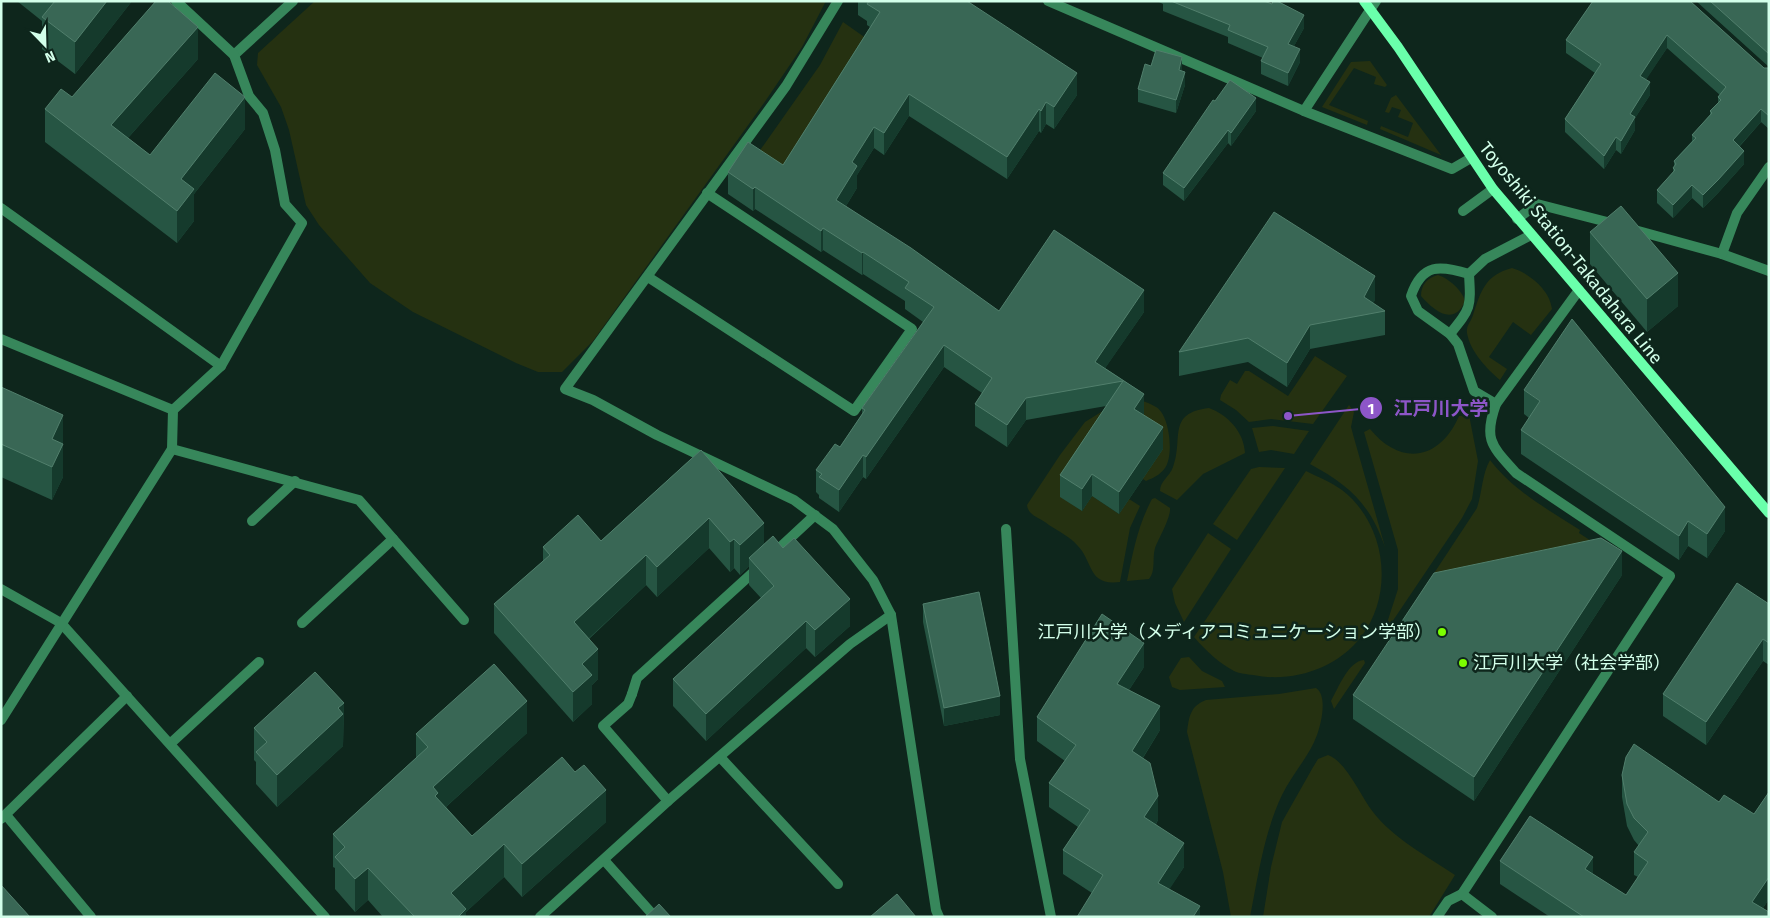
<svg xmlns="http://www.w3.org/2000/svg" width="1770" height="918" viewBox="0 0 1770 918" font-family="'Fira Sans','Noto Sans JP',sans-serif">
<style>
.green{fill:#253111}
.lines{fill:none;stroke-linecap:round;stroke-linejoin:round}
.service{stroke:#37875b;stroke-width:10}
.minor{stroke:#37875b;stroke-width:10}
.secondary{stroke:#6affab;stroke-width:10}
.wall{fill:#265543}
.shaded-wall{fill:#153a2c}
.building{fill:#396755;stroke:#517f6c}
.poi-dot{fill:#7cfe00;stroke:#0e261c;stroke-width:2}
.labels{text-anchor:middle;stroke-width:5;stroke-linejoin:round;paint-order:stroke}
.street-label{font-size:18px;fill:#d3ffea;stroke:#0e261c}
.poi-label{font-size:18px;fill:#d3ffea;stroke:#0e261c;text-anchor:end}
.leader{fill:none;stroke:#8d56c8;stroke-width:2}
.callout-dot{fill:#8d56c8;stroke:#0e261c;stroke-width:2}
.mark-label{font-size:15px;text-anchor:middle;font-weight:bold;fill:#fff}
.callout-label{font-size:19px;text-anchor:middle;font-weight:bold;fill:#8d56c8;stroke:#0e261c;stroke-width:5;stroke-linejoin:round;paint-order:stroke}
</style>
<rect width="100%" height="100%" fill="#0e261c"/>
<!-- green -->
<g class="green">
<path d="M315,1H826L802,47L764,103L593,341L562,372H538L516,363L413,312L370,283L319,225L306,205L289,130L281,107L257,65L258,53Z"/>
<path d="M843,22L870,41L778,181L751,163L820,65Z"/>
<path d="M1370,61L1387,85L1385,87L1374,84L1376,77L1354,68L1329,105L1368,121L1367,125L1322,107L1351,62Z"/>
<path d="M1396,95L1441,155L1380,129L1381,126L1408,137L1413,123L1398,117L1401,110L1392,107L1389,113L1385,112L1391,98Z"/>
<path d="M1512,268C1529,273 1550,290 1552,309L1531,335L1513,322L1489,357L1507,369L1500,380C1486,368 1470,351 1467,333C1466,325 1471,322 1473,315C1481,291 1485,275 1512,268Z"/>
<path d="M1438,275C1448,278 1462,290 1465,301C1454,327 1434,311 1421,296C1421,285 1427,278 1438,275Z"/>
<path d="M1315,356L1347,376L1313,424L1271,419L1249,422L1236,410L1220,400L1221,395L1230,380L1237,384L1245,371H1249L1288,396Z"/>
<path d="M1127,396C1136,399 1148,402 1156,407C1170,415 1174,456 1165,468C1160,475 1153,478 1146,481L1143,479L1060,496L1082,511L1092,496L1119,514L1129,499L1140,506L1130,528L1120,582C1087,586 1094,562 1077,545C1070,537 1058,531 1049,525C1041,518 1028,516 1027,505L1060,455L1085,422Z"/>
<path d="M1349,405L1354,412L1351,427L1354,438L1385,547C1370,504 1349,485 1310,464Z"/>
<path d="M1209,408C1228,415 1244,432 1245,453L1203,474L1177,500L1160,491C1160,481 1170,476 1173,467C1184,439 1166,413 1209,408Z"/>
<path d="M1469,415L1478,461L1472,499L1462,518L1390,625L1387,623L1398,589V550L1364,432L1370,429C1401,467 1440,460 1459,416Z"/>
<path d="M1273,426L1309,431L1294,454L1271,450L1259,452L1252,428Z"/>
<path d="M1490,460C1514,491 1547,509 1580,530L1579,533L1608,552L1392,637L1477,508C1482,493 1482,474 1490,460Z"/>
<path d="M1259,467L1285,468L1237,540L1213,524L1251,469Z"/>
<path d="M1306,471C1318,477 1331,482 1342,490C1386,524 1395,593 1361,637C1336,669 1292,683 1253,675C1247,674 1240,674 1234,671C1219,663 1206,651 1194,637Z"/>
<path d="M1155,498L1170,508C1171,517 1159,538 1155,548C1152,558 1156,571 1149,579L1127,581C1133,552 1138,525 1152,499Z"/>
<path d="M1208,533L1231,549L1184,622L1175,603L1172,589Z"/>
<path d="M1189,657L1202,671L1222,681L1225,687L1180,690L1172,687L1169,677L1181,658Z"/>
<path d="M1364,660L1365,663L1334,709L1331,701C1338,689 1348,661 1364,660Z"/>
<path d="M1316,688C1328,696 1321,724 1317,735C1309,757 1292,774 1282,795C1264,833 1258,876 1250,917H1231L1223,872L1187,732C1189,717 1190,706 1206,700L1279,694Z"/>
<path d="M1328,755C1346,761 1361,797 1373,812C1394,839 1427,856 1455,875L1429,917H1263L1271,867L1282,822L1312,769L1318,759Z"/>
</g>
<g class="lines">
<!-- service -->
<g class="service">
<path d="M1463,211L1493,189"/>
<path d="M1450,334L1418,311L1411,296C1422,263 1440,265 1469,274"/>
<path d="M1496,404L1474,391L1458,344L1450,334C1471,308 1471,308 1469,274L1485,259L1531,235"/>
<path d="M252,521L295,481"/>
<path d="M1006,529L1020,759L1051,917"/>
<path d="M302,623L393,539"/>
<path d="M632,694L628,704L603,726L668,801"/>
<path d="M171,743L259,662"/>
<path d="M720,757L838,884"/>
<path d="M6,815L91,917"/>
<path d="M1437,917L1448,901L1462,894"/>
<path d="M1492,917L1462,894L1670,576L1516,473C1492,446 1483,440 1496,404L1579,290"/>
</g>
<!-- minor -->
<g class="minor">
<path d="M838,1L786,86L565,389L593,400L657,435L794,500L833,529L873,580L891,615L936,910L939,917"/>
<path d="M1048,1L1304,111L1452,169L1471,158"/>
<path d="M234,55L293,1"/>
<path d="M1304,111L1376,1"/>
<path d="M1,208L221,366"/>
<path d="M1517,219L1537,204L1615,224"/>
<path d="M1631,229L1722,254L1769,271"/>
<path d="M1722,254L1737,213L1769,167"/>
<path d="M648,277L854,411L912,329L707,193"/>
<path d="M1,339L173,410"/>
<path d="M172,449L359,500L464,620"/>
<path d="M773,554L815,515"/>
<path d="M1,589L61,623L325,917"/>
<path d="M632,694L637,678L759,567"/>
<path d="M1,720L172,449L173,410L221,366L302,223L285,204L275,150L263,113L249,96L234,55L176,1"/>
<path d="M1,819L127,696"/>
<path d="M604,860L655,917"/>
<path d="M540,917L668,801L850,644L891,615"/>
</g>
<!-- secondary -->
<path class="secondary" d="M1364,1L1398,47L1493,189L1769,513"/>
</g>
<!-- wall -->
<g class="wall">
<path d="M17,1H132L75,74L42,49V21Z"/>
<path d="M858,1H967L1077,95L1054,129L1046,124L1041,133L1039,131L1007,179L909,116L884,155L874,148L857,175V188L846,206L999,311L1144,312L1105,368L1144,394V415L1163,449L1119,514L1092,496L1082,511L1060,497V475L1106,406L1026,420L1007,447L975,426V404L982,393L944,367L866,479L863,477L839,512L819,498V495L816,492V470L840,447L862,414V408L923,322L905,309V301L863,274L862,275L823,250L821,252L755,209L753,211L728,194V172L783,165L870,27L867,25V21L858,15Z"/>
<path d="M1157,1H1264L1304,28L1294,46L1300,62L1288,86L1261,74V61L1263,58L1228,43V37L1163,11V4Z"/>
<path d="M1590,1H1690L1764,68H1769V129L1761,122L1740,146L1744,164L1718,193L1703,208L1692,198L1673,218L1657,203V190L1673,172V168L1674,166V161L1692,141V135L1710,115V111L1718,103V97L1720,95L1667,48L1646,79L1650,95L1635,118V130L1621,154L1616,150L1604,169L1565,132V119L1595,73L1566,53V40L1592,3Z"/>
<path d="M1696,1H1769V67Z"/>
<path d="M198,59L128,138L150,155L245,129L194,194V221L177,243L45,142V109L72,97Z"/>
<path d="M1151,66L1182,71L1185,85L1176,113L1138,102V89Z"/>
<path d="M1215,101L1256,111L1231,146L1228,143L1184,201L1163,185V173Z"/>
<path d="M1590,232L1678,306L1647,332L1590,264Z"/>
<path d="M1375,300L1373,303L1385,311V335L1310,349L1287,387L1248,362L1179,376V352Z"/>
<path d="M1,387L63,447V477L52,500L1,477Z"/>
<path d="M1524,390L1725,531L1707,558L1688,546L1679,560L1521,454V430L1529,418L1524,414Z"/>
<path d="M701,450L764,544L850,626L815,657L806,648L706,741L673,706V679L761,598L749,585V566L740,575L734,568L730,572L709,548L657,597L646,585L589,639L598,679L592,685V704L573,722L494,633V604L543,561V547L601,541Z"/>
<path d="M1622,575L1474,801L1353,719V695Z"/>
<path d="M923,604L1000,715L944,726L923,622Z"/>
<path d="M1769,604V665L1763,661L1706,745L1663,716V694Z"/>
<path d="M1144,667L1129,690L1160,730L1143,758L1158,820L1156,824L1184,867L1169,889L1200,917L1092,893L1063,874V850L1078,827L1049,807V783L1065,761L1037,741V717Z"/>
<path d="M344,703L343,746L277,807L256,784V762L254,760V728Z"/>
<path d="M527,733L446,807L472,836L606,822L522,897L504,877L466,912V917H383L368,900L355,912L335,889V868L333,867V834L416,758V734Z"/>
<path d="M1622,775L1719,802L1754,814L1769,792V899L1763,908L1769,917H1550L1500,884V861L1593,874L1626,895L1638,877L1634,875V852L1639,846L1634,840L1627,826L1622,797Z"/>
</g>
<!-- shaded-wall -->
<g class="shaded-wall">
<path d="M107,1H132L75,74V42Z"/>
<path d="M1304,15V28L1288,57V44Z"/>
<path d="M198,27V59L111,157V125Z"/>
<path d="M1667,35V48L1640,89V76Z"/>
<path d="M1300,49V62L1288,86V73Z"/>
<path d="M1182,57V70L1179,83V70Z"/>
<path d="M1185,72V85L1176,113V100Z"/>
<path d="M1077,73V95L1054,129V107Z"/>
<path d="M1650,82V95L1635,118V130L1621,154V141L1630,114Z"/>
<path d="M909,94V116L884,155V133Z"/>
<path d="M245,97V129L194,194V221L177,243V211L181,179Z"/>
<path d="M1256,98V111L1231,146V133Z"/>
<path d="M1046,102V124L1041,133V111Z"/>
<path d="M1039,109V131L1007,179V157Z"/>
<path d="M1761,109V122L1733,153V140Z"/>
<path d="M874,127V148L857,175V188L836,222V200L852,162Z"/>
<path d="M1228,130V143L1184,201V188Z"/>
<path d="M1616,137V150L1604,169V156Z"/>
<path d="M1744,151V164L1718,193L1703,208V195Z"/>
<path d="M1692,185V198L1673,218V205Z"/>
<path d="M755,187V209L753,211V189Z"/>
<path d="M823,228V250L821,252V231Z"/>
<path d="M863,252V274L862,275V253Z"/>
<path d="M1678,273V306L1647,332V299Z"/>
<path d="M1375,276V300L1367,314L1364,297Z"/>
<path d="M1144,290V312L1095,383V362Z"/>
<path d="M1310,325V349L1287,387V363Z"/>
<path d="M944,345V367L866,479V457Z"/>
<path d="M1144,394V416L1134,409Z"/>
<path d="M1026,398V420L1007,447V425Z"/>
<path d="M63,415V477L52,500V439Z"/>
<path d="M1163,427V449L1119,514V492Z"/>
<path d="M863,455V477L839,512V490Z"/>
<path d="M1092,474V496L1082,511V489Z"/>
<path d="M1725,507V531L1707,558V534Z"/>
<path d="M709,518V548L657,597V567Z"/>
<path d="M1688,521V546L1679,560V536Z"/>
<path d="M764,523V552L749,558V566L740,575V545Z"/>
<path d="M734,539V568L730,572V542Z"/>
<path d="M1622,551V575L1474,801V777Z"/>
<path d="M646,555V585L574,652V622Z"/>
<path d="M850,599V626L815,657V630Z"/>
<path d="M806,621V648L706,741V714Z"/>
<path d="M1763,639V661L1706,745V722Z"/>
<path d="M1144,643V667L1117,708V684Z"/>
<path d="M598,649V679L592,685V704L573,722V692L582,664Z"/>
<path d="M1000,696V715L944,726V708Z"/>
<path d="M527,701V733L438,814L433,787Z"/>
<path d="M344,703L343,746L277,807V775L338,708Z"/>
<path d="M1160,706V730L1132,775V751Z"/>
<path d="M606,790V822L522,897V864Z"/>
<path d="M1158,796V820L1144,841V817Z"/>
<path d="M1184,843V867L1158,907V883Z"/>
<path d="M504,844V877L466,912V917H451V893Z"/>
<path d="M1593,857V880L1585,869Z"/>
<path d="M368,868V900L355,912V879Z"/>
<path d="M1769,877V899L1757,917L1752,902Z"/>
<path d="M1200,906V917H1193Z"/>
</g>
<!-- building -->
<g class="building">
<path d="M55,1H107L75,42L42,17Z"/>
<path d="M156,1H168L198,27L111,125L150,155L215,73L245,97L181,179L194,189L177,211L45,109L61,89L72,97Z"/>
<path d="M869,1H967L1077,73L1054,107L1046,102L1041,111L1039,109L1007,157L909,94L884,133L874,127L852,162L857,166L836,200L911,248L999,311L1054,230L1144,290L1095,362L1144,394L1134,409L1163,427L1119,492L1092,474L1082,489L1060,475L1123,381L1026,398L1007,425L975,404L992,378L944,345L866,457L863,455L839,490L819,477L822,474L816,470L835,444L840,447L865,410L862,408L934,307L905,288L909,282L863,252L862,253L823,228L821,231L755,187L753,189L728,172L748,142L783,165L880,12L867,4Z"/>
<path d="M1171,1H1264L1272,4L1273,1H1277L1304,15L1288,44L1300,49L1288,73L1261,61L1268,47L1228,30L1230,25Z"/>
<path d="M1593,1H1690L1764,68H1769V116L1761,109L1733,140L1744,151L1718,180L1703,195L1692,185L1673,205L1657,190L1675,170L1673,168L1676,164L1674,161L1696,138L1692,135L1712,113L1710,111L1721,100L1718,97L1726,87L1667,35L1640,76L1650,82L1630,114L1635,117L1621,141L1616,137L1604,156L1565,119L1601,64L1566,40Z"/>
<path d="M1710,1H1769V54Z"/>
<path d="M1156,50L1182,57L1179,70L1185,72L1176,100L1138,89L1145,64L1151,66Z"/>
<path d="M1230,80L1256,98L1231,133L1228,130L1184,188L1163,173L1213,100L1215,101Z"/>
<path d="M1621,206L1678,273L1647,299L1590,232Z"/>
<path d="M1274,212L1375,276L1364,297L1385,311L1310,325L1287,363L1248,338L1179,352Z"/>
<path d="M1572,319L1725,507L1707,534L1688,521L1679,536L1521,430L1540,401L1524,390Z"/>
<path d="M1,387L63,415L52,439L63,444L52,467L1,444Z"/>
<path d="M701,450L764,523L740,545L734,539L730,542L709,518L657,567L646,555L574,622L598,649L582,664L592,675L573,692L494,604L550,555L543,547L578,515L601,541Z"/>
<path d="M773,536L783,548L794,538L850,599L815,630L806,621L706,714L673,679L774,586L749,558Z"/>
<path d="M1601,538L1622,551L1474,777L1353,695L1434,573Z"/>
<path d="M1737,583L1769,604V643L1763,639L1706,722L1663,694Z"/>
<path d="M979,592L1000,696L944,708L923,604Z"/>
<path d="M1102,614L1144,643L1117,684L1160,706L1132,751L1150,763L1158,796L1144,817L1184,843L1158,883L1200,906L1193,917H1077L1103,875L1063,850L1090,810L1049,783L1076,745L1037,717Z"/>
<path d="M494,664L527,701L433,787L438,793L435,796L472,836L562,757L575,772L584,765L606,790L522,864L504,844L451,893L466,909L458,917H415L368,868L355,879L335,857L345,847L333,834L428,747L416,734Z"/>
<path d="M315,672L344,703L338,708L343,714L277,775L256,752L267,742L254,728Z"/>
<path d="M1634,744L1719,802L1724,795L1754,814L1769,792V877L1752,902L1769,912V917H1584L1500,861L1530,816L1593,857L1585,869L1626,895L1648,862L1634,852L1648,832L1634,818L1627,804L1622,775L1626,757Z"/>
<path d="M1,885L30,917H1Z"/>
<path d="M897,894L916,917H870Z"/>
<path d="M659,904L671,917H645Z"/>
</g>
<!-- markers -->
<g class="poi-dot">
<circle cx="1442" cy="632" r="5"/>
<circle cx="1463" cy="663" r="5"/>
</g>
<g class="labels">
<!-- street labels -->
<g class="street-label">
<text transform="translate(1571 253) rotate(51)" y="6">Toyoshiki Station-Takadahara Line</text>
</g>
<!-- poi labels -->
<g class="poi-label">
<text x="1432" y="638">江戸川大学（メディアコミュニケーション学部）</text>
<text x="1473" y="669" text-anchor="start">江戸川大学（社会学部）</text>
</g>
</g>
<!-- callouts -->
<path class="leader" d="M1288 416L1371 408"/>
<g class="callout-dot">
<circle cx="1288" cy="416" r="5"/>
<circle cx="1371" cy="408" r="12"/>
</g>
<g class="mark-label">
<text x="1371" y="414">1</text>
</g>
<g class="callout-label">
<text x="1441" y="415">江戸川大学</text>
</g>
<!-- border -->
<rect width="1770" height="918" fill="none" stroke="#d3ffea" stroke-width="5"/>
<!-- north arrow -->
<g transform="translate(45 45) rotate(157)" stroke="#0e261c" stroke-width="4" paint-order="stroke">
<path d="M0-4L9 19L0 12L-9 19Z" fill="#d3ffea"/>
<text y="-8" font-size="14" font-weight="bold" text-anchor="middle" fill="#d3ffea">N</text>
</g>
</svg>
